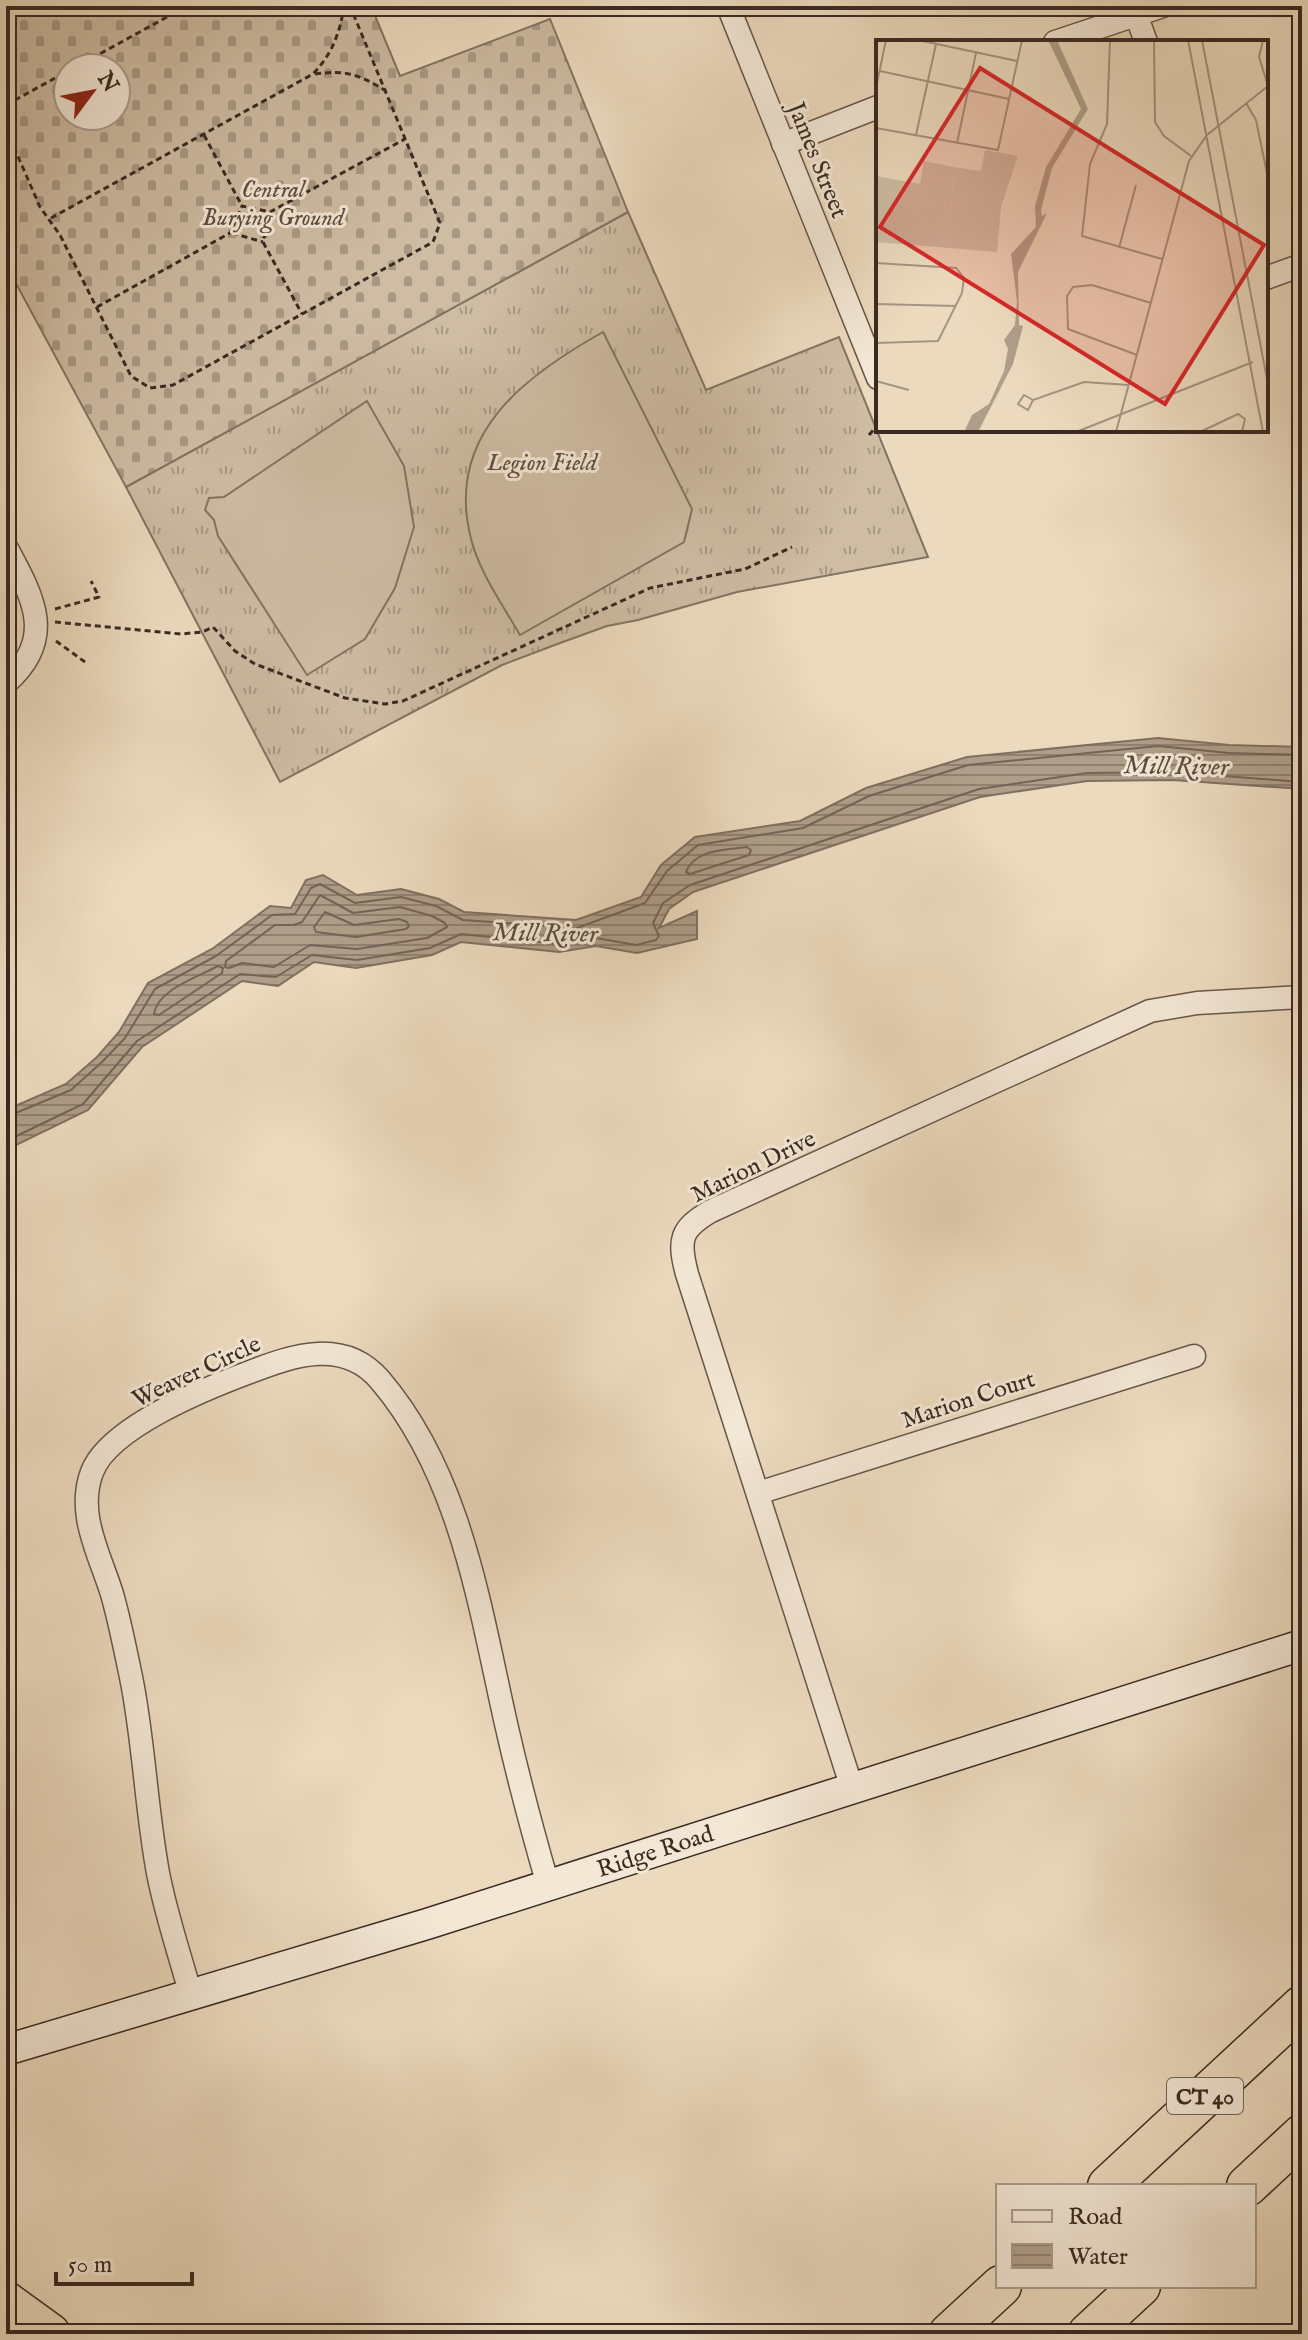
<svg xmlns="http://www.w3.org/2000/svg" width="1308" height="2340" viewBox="0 0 1308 2340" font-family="'IM FELL English',serif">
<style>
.grass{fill:url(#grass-tufts);stroke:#847362;stroke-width:2}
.cemetery{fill:url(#cemetery-stones);stroke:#847362;stroke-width:2;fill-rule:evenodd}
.garden{fill:#cebca3;stroke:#847362;stroke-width:2}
.water{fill:url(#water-rules);stroke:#807060;stroke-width:2}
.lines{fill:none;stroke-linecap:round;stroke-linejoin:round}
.shore{stroke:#746456;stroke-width:2}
.street-casing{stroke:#665649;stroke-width:25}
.secondary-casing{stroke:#392a22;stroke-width:33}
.highway-casing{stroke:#392a22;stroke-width:43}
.path{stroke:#392a22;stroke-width:3;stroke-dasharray:6 4;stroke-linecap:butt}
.street{stroke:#f3e7d5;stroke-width:22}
.secondary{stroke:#f3e7d5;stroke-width:30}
.highway{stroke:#ecdabe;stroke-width:40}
.labels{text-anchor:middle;stroke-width:6;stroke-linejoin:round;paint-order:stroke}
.shield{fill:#f3e7d5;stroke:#716358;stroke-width:2}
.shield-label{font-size:22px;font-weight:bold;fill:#392a22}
.street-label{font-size:24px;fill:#392a22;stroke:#f3e7d5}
.park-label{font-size:24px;font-style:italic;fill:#5e4e42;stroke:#f3e7d5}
.water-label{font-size:26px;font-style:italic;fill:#5c4d41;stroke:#f3e7d5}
.inset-road{fill:none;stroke:#a49480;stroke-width:2}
.view{fill:#d62828;fill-opacity:0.15;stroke:#d62828;stroke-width:4}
.inset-edge{fill:none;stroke:#392a22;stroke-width:4}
</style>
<defs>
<pattern id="grass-tufts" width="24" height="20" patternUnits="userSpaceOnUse" patternTransform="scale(2)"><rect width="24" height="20" fill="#cebca3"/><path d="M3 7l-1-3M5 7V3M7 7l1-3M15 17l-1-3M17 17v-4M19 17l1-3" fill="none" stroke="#a89984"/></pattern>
<pattern id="cemetery-stones" width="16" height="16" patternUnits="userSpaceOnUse" patternTransform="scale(2)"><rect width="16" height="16" fill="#cebca3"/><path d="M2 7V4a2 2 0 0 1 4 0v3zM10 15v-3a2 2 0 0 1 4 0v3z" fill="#a89984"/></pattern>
<pattern id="water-rules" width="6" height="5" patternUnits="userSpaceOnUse" patternTransform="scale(2)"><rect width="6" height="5" fill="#af9e89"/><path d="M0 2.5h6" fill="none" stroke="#8f8170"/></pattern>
</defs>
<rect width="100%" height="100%" fill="#ecdabe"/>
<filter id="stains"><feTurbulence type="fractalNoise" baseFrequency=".0025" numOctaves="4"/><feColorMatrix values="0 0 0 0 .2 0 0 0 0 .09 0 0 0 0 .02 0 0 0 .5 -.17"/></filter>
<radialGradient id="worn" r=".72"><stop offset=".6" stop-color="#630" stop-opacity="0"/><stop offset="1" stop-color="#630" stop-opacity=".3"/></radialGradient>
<!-- grass -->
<path class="grass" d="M628,212L706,390L839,337L928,557L737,592L638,620L607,626L560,643L502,665L280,782L126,487Z"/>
<!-- cemetery -->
<path class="cemetery" d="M6,6H371L400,76L550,19L628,212L126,487L6,265ZM68,68H116V116H68Z"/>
<!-- garden -->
<g class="garden">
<path d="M603,332L692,509L684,542L520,635C501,602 476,568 469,530C449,432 526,375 603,332Z"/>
<path d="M367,401L404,466L414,527L395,588L365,639L307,675L218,536L214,520L205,510L209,498L224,497Z"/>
</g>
<!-- water -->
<path class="water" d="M1158,738L1229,745L1302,747V789L1173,780L1087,781L980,797L693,892L669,909L659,928L697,911V939L637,953L596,946L559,952L461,942L432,955L356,968L314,962L278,986L242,981L142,1047L88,1110L6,1150V1110L66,1084L97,1057L119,1032L148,983L212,949L270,906L291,908L306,880L323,875L357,895L401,889L439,899L464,912L576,920L641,897L661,865L695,837L800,821L866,788L967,757Z"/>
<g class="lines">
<!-- shore -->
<g class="shore">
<path d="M747,847L751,850L749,855L690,874L686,872C695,849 725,850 747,847Z"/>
<path d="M320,895L353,913L400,907L432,916L445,923L447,927L427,938L357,949L310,945L274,967L242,963L229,968L225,967L226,961L275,925H294L302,922Z"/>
<path d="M325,912L354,925L399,919L407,922L409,926L406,929L356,937L316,932L314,927Z"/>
<path d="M218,966L223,968L222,973L159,1015L154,1014C157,990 198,977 218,966Z"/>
<path d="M6,1117L71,1090L102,1062L125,1038L155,989L216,956L272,915L295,914L311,888L320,884L355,903L401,897L436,906L463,920L577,928L645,903L667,871L698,845L803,828L869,796L968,765L1158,746L1229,753L1302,755"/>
<path d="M6,1141L83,1104L137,1041L240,974L276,977L312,955L357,960L430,948L461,934L559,944L596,938L636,945L656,940L659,936L653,923L663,903L690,885L979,789L1087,773L1173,772L1302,782"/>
</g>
<!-- street casing -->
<g class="street-casing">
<g id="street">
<path d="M728,6L878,378"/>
<path d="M1133,6L1146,42"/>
<path d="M1055,42L1163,6"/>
<path d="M783,144L878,107"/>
<path d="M1266,278L1302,265"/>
<path d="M6,547C33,597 57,638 6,683"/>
<path d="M758,1493L1194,1356"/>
<path d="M852,1788L687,1274C678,1240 680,1229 711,1211L1150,1011L1197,1003L1302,997"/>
<path d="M191,1996C180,1955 166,1915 158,1873C146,1808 144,1741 131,1677C125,1649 120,1622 112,1594C100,1555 76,1514 92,1472C109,1427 207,1388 250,1372C294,1355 344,1338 380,1380C462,1476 480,1610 507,1728C519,1781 533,1833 548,1885"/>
</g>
</g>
<!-- secondary casing -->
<g class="secondary-casing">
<path id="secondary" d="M6,2050L427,1924L1302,1645"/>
</g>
<!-- highway casing -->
<g class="highway-casing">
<g id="highway">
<path d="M1108,2186L1302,2006"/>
<path d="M1247,2186L1302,2135"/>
<path d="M6,2302L50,2334"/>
<path d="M949,2334L1001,2286"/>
<path d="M1088,2334L1140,2286"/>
</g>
</g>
<!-- path -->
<g class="path">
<path d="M74,68L187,6"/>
<path d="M315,74C346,70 359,74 386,91"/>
<path d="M6,105L68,71"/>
<path d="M6,129L40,207L60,235L131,376L150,388L173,385L433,242L440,223L350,6"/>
<path d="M204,135L242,206"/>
<path d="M270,213L263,242L302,314"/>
<path d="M51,218L313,74C332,54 340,33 344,6"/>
<path d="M232,233L263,242"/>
<path d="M97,307L230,233L242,206L270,212L405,139"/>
<path d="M869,435L877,426"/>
<path d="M55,609L99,597L91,581"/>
<path d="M55,622L181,634L202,632L213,627L235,651L255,664L345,698L385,704L403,701L650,588L745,569L792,547"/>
<path d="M56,641L85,662"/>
</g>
<!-- street -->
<use href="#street" class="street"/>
<!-- secondary -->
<use href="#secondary" class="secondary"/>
<!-- highway -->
<use href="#highway" class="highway"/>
</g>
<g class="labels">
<!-- shield labels -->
<rect class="shield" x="1167" y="2078" width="76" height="36" rx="6"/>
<g class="shield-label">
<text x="1205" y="2104">CT 40</text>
</g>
<!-- street labels -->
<g class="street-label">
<text transform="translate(818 160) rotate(68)" y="8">James Street</text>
<text transform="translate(753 1166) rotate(-26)" y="8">Marion Drive</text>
<text transform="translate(196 1371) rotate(-25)" y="8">Weaver Circle</text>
<text transform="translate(968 1399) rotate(-18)" y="8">Marion Court</text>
<text transform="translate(655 1851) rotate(-18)" y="8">Ridge Road</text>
</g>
<!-- park labels -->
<g class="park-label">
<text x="273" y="197">Central<tspan x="273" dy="28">Burying Ground</tspan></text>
<text x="542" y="470">Legion Field</text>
</g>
<!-- water labels -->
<g class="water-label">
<text transform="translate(1176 765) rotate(1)" y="9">Mill River</text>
<text transform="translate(545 932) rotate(1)" y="9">Mill River</text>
</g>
</g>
<!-- overview -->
<g transform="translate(876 40)">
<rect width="392" height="392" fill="#ecdabe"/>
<path d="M109,110L142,116L125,167L121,212L73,208L78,127L105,131Z" fill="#cebca3"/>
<path d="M48,121L78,127L73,208L0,202V136L44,144Z" fill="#cebca3"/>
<path d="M90,139L122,145L121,172L98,167ZM81,173L100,176L110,201H82Z" fill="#cebca3"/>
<path d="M172,0H181L212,69L176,128L165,170L166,176L171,173L142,232L143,285L147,286L137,324L102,392H88L96,375L113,364L128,331L132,309L128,300L139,285L141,261L135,214L160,187L159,166L170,127L205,69Z" fill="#af9e89"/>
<path class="inset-road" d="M42,0L141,21M234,0L231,84L214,124L206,196L286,219M278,0L279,82L288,96L315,116M312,0L387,392M326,0L392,344M387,0L383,17L392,46M4,31L133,59M0,48L10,0M370,63L380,80L392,138M0,88L122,110L146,0M40,95L60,4M81,103L100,13M243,208L260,145M0,223L80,228L88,238L86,253L62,301L0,303M0,264L80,266M261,315L192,289L191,256L197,247L216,245L275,263M0,341L33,350M157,360L148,355L142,364L152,370L157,360L208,342L253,345M200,392L377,322M240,392L313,121L331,95L392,46M324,392L362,374L369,379L366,392"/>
<path class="view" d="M104,28L388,205L289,364L4,187Z"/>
<rect width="392" height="392" class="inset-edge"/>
</g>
<!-- margin -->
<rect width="1308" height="2340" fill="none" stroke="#ecdabe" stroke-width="32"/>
<rect x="8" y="8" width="1292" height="2324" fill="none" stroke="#392a22" stroke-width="4"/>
<rect x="16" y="16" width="1276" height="2308" fill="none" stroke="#392a22" stroke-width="2"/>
<!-- legend -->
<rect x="996" y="2184" width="260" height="104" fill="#f3e7d5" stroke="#a99b8d" stroke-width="2"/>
<rect x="1012" y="2210" width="40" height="12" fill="#f3e7d5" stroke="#a99b8d" stroke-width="2"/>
<text x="1068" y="2224" font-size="24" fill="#392a22">Road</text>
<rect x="1012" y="2244" width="40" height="24" fill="url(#water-rules)" stroke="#a99b8d" stroke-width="2"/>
<text x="1068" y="2264" font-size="24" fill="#392a22">Water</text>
<!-- north arrow -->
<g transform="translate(92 92) rotate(58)"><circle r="38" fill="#f3e7d5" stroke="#a99b8d" stroke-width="2"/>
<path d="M0-6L14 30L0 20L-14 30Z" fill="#8f2418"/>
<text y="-12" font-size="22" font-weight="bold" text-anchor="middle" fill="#392a22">N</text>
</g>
<!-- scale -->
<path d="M56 2272v12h136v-12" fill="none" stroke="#392a22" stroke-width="4"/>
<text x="68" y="2272" font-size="24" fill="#392a22" stroke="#f3e7d5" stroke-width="6" paint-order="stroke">50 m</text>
<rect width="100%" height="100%" filter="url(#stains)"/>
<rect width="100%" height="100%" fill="url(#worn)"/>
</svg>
